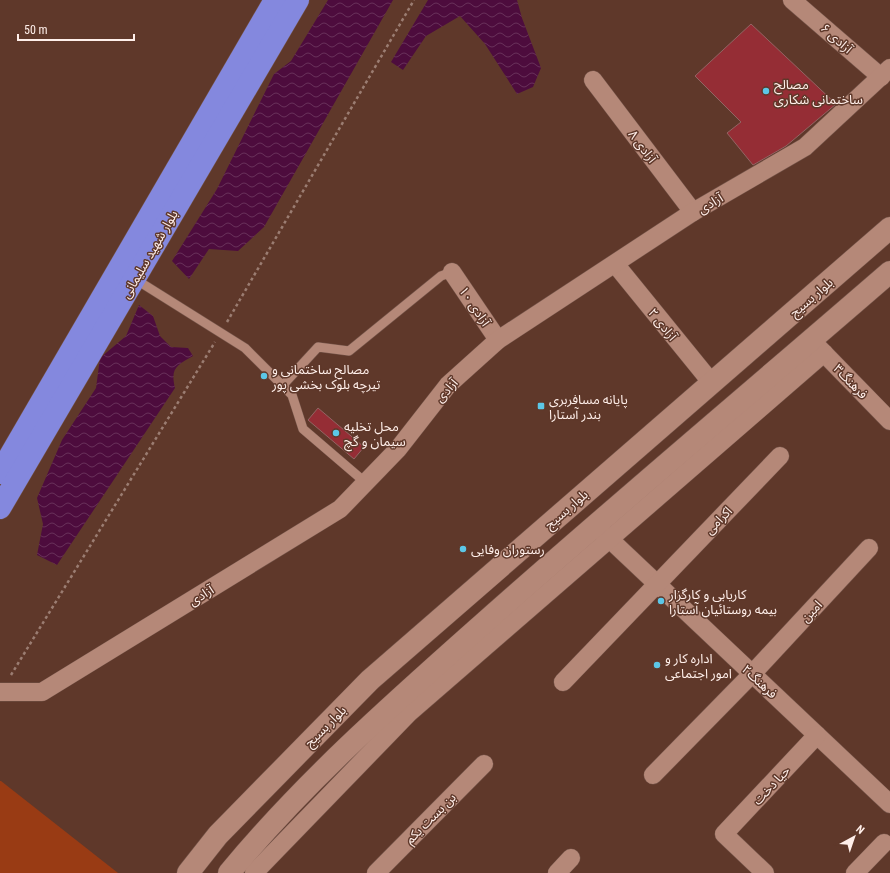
<svg xmlns="http://www.w3.org/2000/svg" width="890" height="873" viewBox="0 0 890 873" font-family="'Roboto Condensed','Noto Sans Arabic',sans-serif">
<style>
.park{fill:#993b14}
.water{fill:url(#water-waves)}
.building{fill:#952d35;stroke:#936463}
.lines{fill:none;stroke-linecap:round;stroke-linejoin:round}
.lane-casing{stroke:#745449;stroke-width:10}
.street-casing{stroke:#745449;stroke-width:19}
.secondary-casing{stroke:#745449;stroke-width:23}
.highway-casing{stroke:#745449;stroke-width:23}
.path{stroke:#9b7d72;stroke-width:2.5;stroke-dasharray:3 3;stroke-linecap:butt}
.lane{stroke:#b58878;stroke-width:9}
.street{stroke:#b58878;stroke-width:18}
.secondary{stroke:#b58878;stroke-width:22}
.highway{stroke:#8488de;stroke-width:22}
.poi-dot{fill:#5cc7e7;stroke:#5f382a;stroke-width:1.5}
.labels{text-anchor:middle;stroke-width:3;stroke-linejoin:round;paint-order:stroke}
.street-label{font-size:13px;fill:#ffefea;stroke:#5f382a}
.poi-label{font-size:13px;fill:#ffefea;stroke:#5f382a;text-anchor:start}
</style>
<defs>
<pattern id="water-waves" width="16" height="10" patternUnits="userSpaceOnUse"><rect width="16" height="10" fill="#4d0c3d"/><path d="M0 5q4-4 8 0t8 0" fill="none" stroke="#683059"/></pattern>
</defs>
<rect width="100%" height="100%" fill="#5f382a"/>
<!-- park -->
<path class="park" d="M0,781H1L118,873H0Z"/>
<!-- water -->
<g class="water">
<path d="M328,0H393L264,227L238,251L209,249L189,279L172,261L217,189L274,74L291,61Z"/>
<path d="M428,0H517L522,18L541,68L533,87L517,94L485,44L460,16L426,36L403,70L391,62Z"/>
<path d="M139,305L153,316L160,336L171,347L188,348L193,356C177,365 170,368 175,388L57,565L37,555L43,524L37,498L62,440L96,388L100,358L126,336Z"/>
</g>
<!-- building -->
<g class="building">
<path d="M751,24L836,104L786,146L753,165L727,133L741,122L695,76Z"/>
<path d="M318,408L364,447L354,459L308,420Z"/>
</g>
<g class="lines">
<!-- lane casing -->
<g class="lane-casing">
<g id="lane">
<path d="M135,279L245,348L292,395L303,429L366,483"/>
<path d="M283,385L318,347L349,351L441,276L452,272"/>
</g>
</g>
<!-- street casing -->
<g class="street-casing">
<g id="street">
<path d="M792,0L881,77"/>
<path d="M593,80L693,212"/>
<path d="M616,265L711,382"/>
<path d="M452,272L498,340"/>
<path d="M816,345L890,421"/>
<path d="M601,531L890,804"/>
<path d="M563,682L780,456"/>
<path d="M0,692H42L340,509L398,449L448,385L498,340L693,212L805,147L890,68"/>
<path d="M653,775L752,674L869,548"/>
<path d="M254,873L409,713L824,353"/>
<path d="M376,873L484,764"/>
<path d="M557,873L571,858"/>
<path d="M765,873L724,834L817,735"/>
<path d="M855,873L884,843"/>
</g>
</g>
<!-- secondary casing -->
<g class="secondary-casing">
<g id="secondary">
<path d="M188,873L218,835L370,680L890,228"/>
<path d="M229,873C305,781 396,701 485,622C619,503 755,389 890,272"/>
</g>
</g>
<!-- highway casing -->
<g class="highway-casing">
<g id="highway">
<path d="M0,473L275,0"/>
<path d="M0,508L298,0"/>
</g>
</g>
<!-- path -->
<g class="path">
<path d="M227,322L414,0"/>
<path d="M11,675L215,342"/>
</g>
<!-- lane -->
<use href="#lane" class="lane"/>
<!-- street -->
<use href="#street" class="street"/>
<!-- secondary -->
<use href="#secondary" class="secondary"/>
<!-- highway -->
<use href="#highway" class="highway"/>
</g>
<!-- markers -->
<g class="poi-dot">
<circle cx="766" cy="91" r="4"/>
<circle cx="264" cy="376" r="4"/>
<rect x="537" y="402" width="8" height="8" rx="2"/>
<circle cx="336" cy="433" r="4"/>
<circle cx="463" cy="549" r="4"/>
<circle cx="661" cy="601" r="4"/>
<circle cx="657" cy="665" r="4"/>
</g>
<g class="labels">
<!-- street labels -->
<g class="street-label">
<text transform="translate(837 38) rotate(42)" y="5">آزادی ۶</text>
<text transform="translate(643 146) rotate(53)" y="5">آزادی ۸</text>
<text transform="translate(710 203) rotate(-31)" y="5">آزادی</text>
<text transform="translate(149 254) rotate(-60)" y="5">بلوار شهید سلیمانی</text>
<text transform="translate(811 297) rotate(-41)" y="5">بلوار بسیج</text>
<text transform="translate(475 306) rotate(56)" y="5">آزادی ۱۰</text>
<text transform="translate(663 324) rotate(51)" y="5">آزادی ۲</text>
<text transform="translate(851 381) rotate(46)" y="5">فرهنگ۳</text>
<text transform="translate(446 390) rotate(-48)" y="5">آزادی</text>
<text transform="translate(566 509) rotate(-41)" y="5">بلوار بسیج</text>
<text transform="translate(718 520) rotate(-46)" y="5">اکرامی</text>
<text transform="translate(201 595) rotate(-32)" y="5">آزادی</text>
<text transform="translate(811 611) rotate(-47)" y="5">امین</text>
<text transform="translate(760 681) rotate(43)" y="5">فرهنگ۲</text>
<text transform="translate(325 726) rotate(-45)" y="5">بلوار بسیج</text>
<text transform="translate(771 785) rotate(-47)" y="5">حیا دخت</text>
<text transform="translate(430 818) rotate(-45)" y="5">بن بست یکم</text>
</g>
<!-- poi labels -->
<g class="poi-label">
<text x="774" y="89">مصالح<tspan x="774" dy="15">ساختمانی شکاری</tspan></text>
<text x="272" y="374">مصالح ساختمانی و<tspan x="272" dy="15">تیرچه بلوک بخشی پور</tspan></text>
<text x="549" y="404">پایانه مسافربری<tspan x="549" dy="15">بندر آستارا</tspan></text>
<text x="344" y="431">محل تخلیه<tspan x="344" dy="15">سیمان و گچ</tspan></text>
<text x="471" y="554">رستوران وفایی</text>
<text x="669" y="599">کاریابی و کارگزار<tspan x="669" dy="15">بیمه روستائیان آستارا</tspan></text>
<text x="665" y="663">اداره کار و<tspan x="665" dy="15">امور اجتماعی</tspan></text>
</g>
</g>
<!-- north arrow -->
<g transform="translate(854 837) rotate(40)" stroke="#5f382a" stroke-width="3" paint-order="stroke">
<path d="M0-3L7 15L0 10L-7 15Z" fill="#ffefea"/>
<text y="-6" font-size="11" font-weight="bold" text-anchor="middle" fill="#ffefea">N</text>
</g>
<!-- scale -->
<path d="M18 34v6h116v-6" fill="none" stroke="#ffefea" stroke-width="2"/>
<text x="24" y="34" font-size="12" fill="#ffefea" stroke="#5f382a" stroke-width="3" paint-order="stroke">50 m</text>
</svg>
